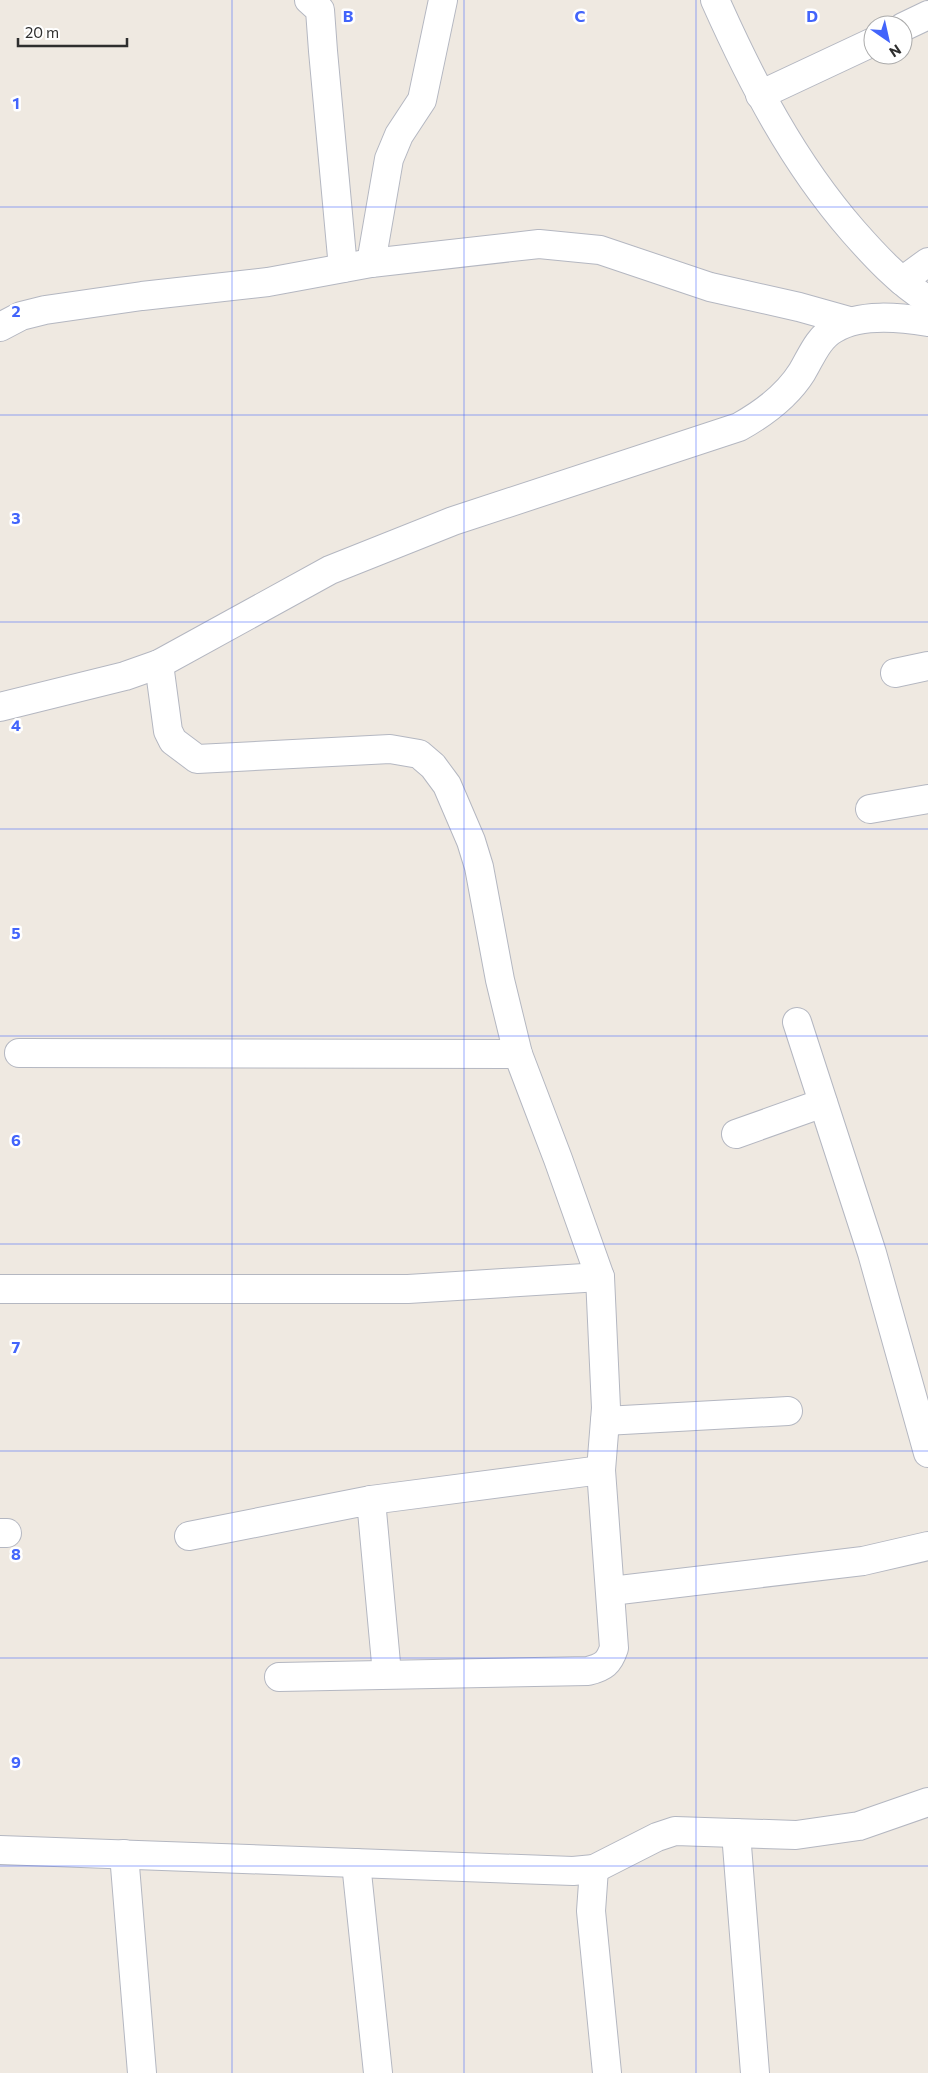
<svg xmlns="http://www.w3.org/2000/svg" width="928" height="2073" viewBox="0 0 928 2073" font-family="Commissioner,sans-serif">
<style>
.lines{fill:none;stroke-linecap:round;stroke-linejoin:round}
.minor-casing{stroke:#b4b7c1;stroke-width:30}
.minor{stroke:#fff;stroke-width:28}
.grid{fill:none;stroke:#4264fb;stroke-width:1;stroke-opacity:0.55}
.grid-label{font-size:16px;text-anchor:middle;font-weight:bold;fill:#4264fb;stroke:#fff;stroke-width:5;stroke-linejoin:round;paint-order:stroke}
</style>
<rect width="100%" height="100%" fill="#efe9e1"/>
<g class="lines">
<!-- minor casing -->
<g class="minor-casing">
<g id="minor">
<path d="M309,0L320,10L323,51L343,268"/>
<path d="M715,0C752,83 793,162 853,231C875,256 899,282 928,300"/>
<path d="M903,27L928,15"/>
<path d="M760,95L873,42"/>
<path d="M371,263L389,159L399,135L422,100L443,0"/>
<path d="M902,281L928,262"/>
<path d="M0,327L21,316L45,310L142,296L268,282L371,263L539,244L600,250L710,287L799,307L849,321"/>
<path d="M159,664L168,731L173,741L197,759L390,749L419,754L433,766L447,785L471,841L479,867L500,980L518,1054L558,1159L600,1277L606,1408L601,1470L614,1648C609,1663 604,1667 588,1671L279,1677"/>
<path d="M895,673L928,666"/>
<path d="M0,707L125,676L159,664L330,570L453,521L739,427C764,413 787,396 802,372C811,357 818,338 834,329C860,313 899,317 928,322"/>
<path d="M870,809L928,799"/>
<path d="M797,1022L872,1253L928,1453"/>
<path d="M19,1053L518,1054"/>
<path d="M736,1134L823,1103"/>
<path d="M0,1289H408L600,1277"/>
<path d="M605,1421L788,1411"/>
<path d="M371,1500L601,1470"/>
<path d="M0,1533H7"/>
<path d="M189,1536L371,1500L387,1674"/>
<path d="M611,1591L863,1561L928,1546"/>
<path d="M736,1833L755,2073"/>
<path d="M0,1850L573,1871L594,1869L657,1837L675,1831L796,1835L859,1826L928,1802"/>
<path d="M124,1854L142,2073"/>
<path d="M356,1863L378,2073"/>
<path d="M594,1869L591,1911L607,2073"/>
</g>
</g>
<!-- minor -->
<use href="#minor" class="minor"/>
</g>
<!-- grid -->
<path class="grid" d="M232,0V2073M464,0V2073M696,0V2073M0,207H928M0,415H928M0,622H928M0,829H928M0,1036H928M0,1244H928M0,1451H928M0,1658H928M0,1866H928"/>
<g class="grid-label">
<text x="348" y="22">B</text>
<text x="580" y="22">C</text>
<text x="812" y="22">D</text>
<text x="16" y="109">1</text>
<text x="16" y="317">2</text>
<text x="16" y="524">3</text>
<text x="16" y="731">4</text>
<text x="16" y="939">5</text>
<text x="16" y="1146">6</text>
<text x="16" y="1353">7</text>
<text x="16" y="1560">8</text>
<text x="16" y="1768">9</text>
</g>
<!-- north arrow -->
<g transform="translate(888 40) rotate(146)"><circle r="24" fill="#ffffff" stroke="#ababab"/>
<path d="M0-4L9 19L0 12L-9 19Z" fill="#4264fb"/>
<text y="-8" font-size="14" font-weight="bold" text-anchor="middle" fill="#2e2e2e">N</text>
</g>
<!-- scale -->
<path d="M18 38v8h109v-8" fill="none" stroke="#2e2e2e" stroke-width="2.5"/>
<text x="25" y="38" font-size="15" fill="#2e2e2e" stroke="#ffffff" stroke-width="4" paint-order="stroke">20 m</text>
</svg>
